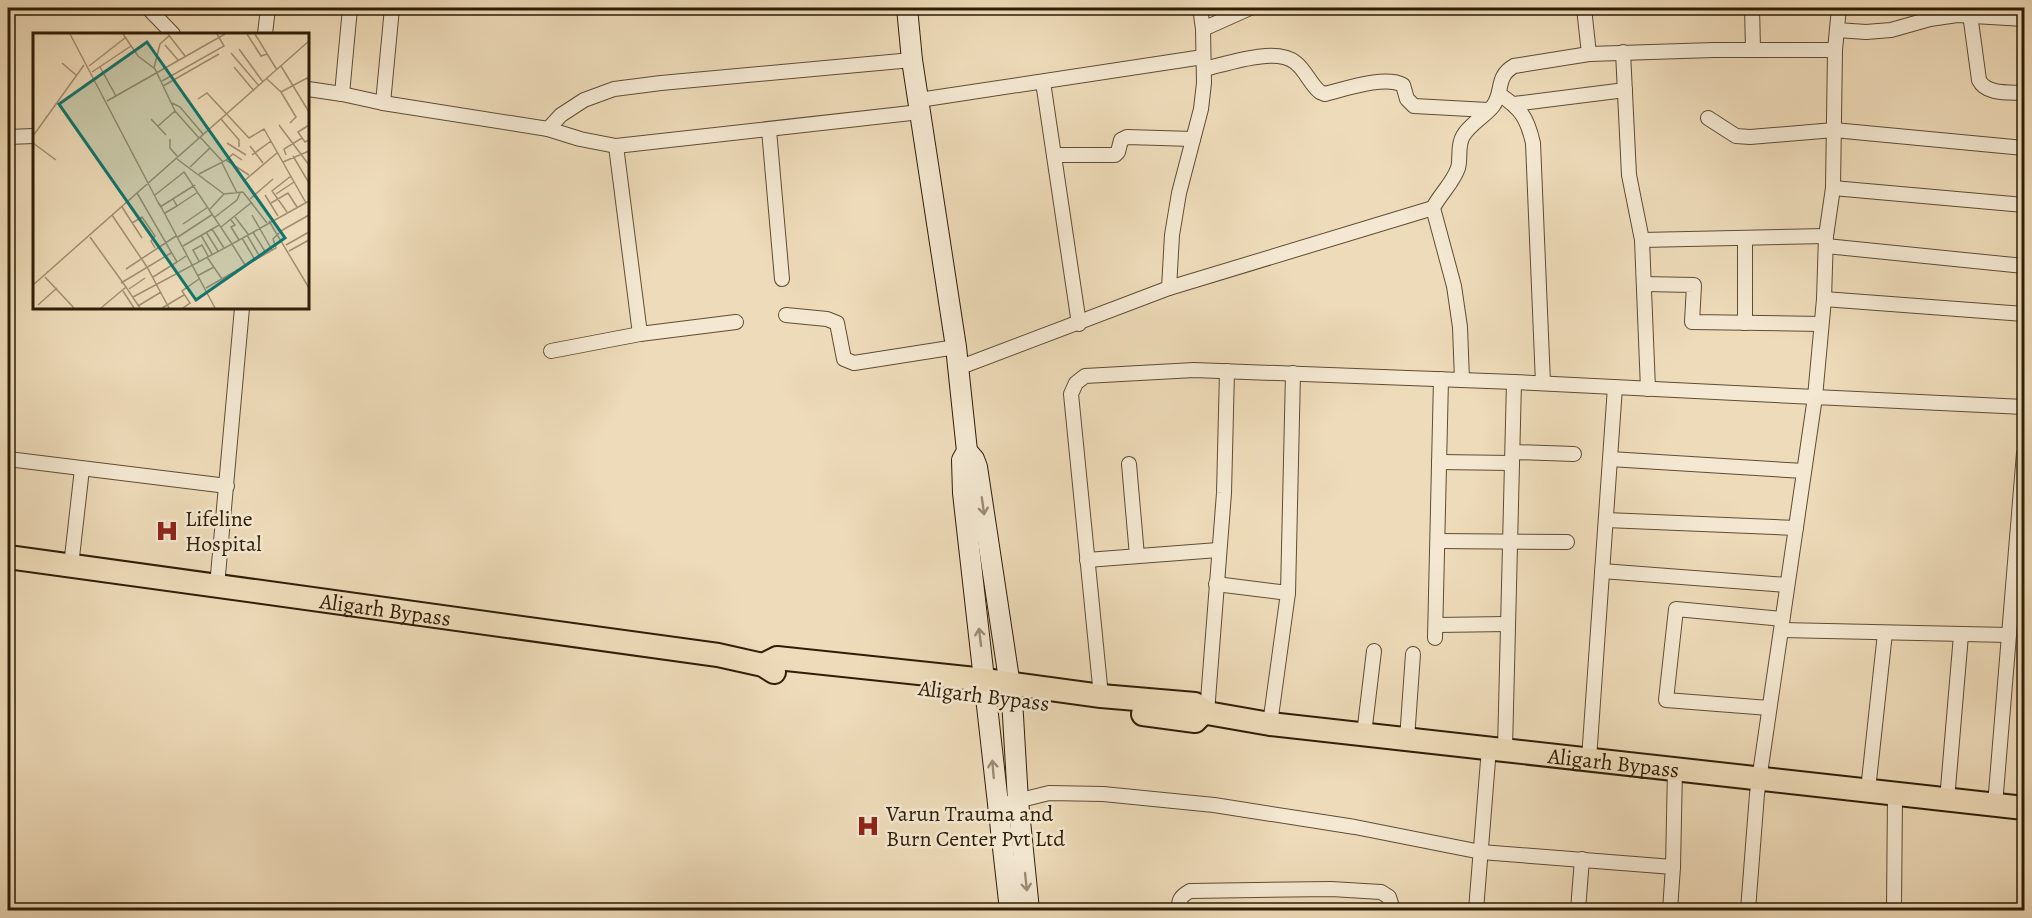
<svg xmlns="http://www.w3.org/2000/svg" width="2032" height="918" viewBox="0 0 2032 918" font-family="Alegreya,serif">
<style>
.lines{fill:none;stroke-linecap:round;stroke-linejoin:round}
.minor-casing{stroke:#5e4d34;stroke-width:16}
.secondary-casing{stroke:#2e1e07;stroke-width:22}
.trunk-casing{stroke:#2e1e07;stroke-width:26}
.minor{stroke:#f4e8d2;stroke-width:14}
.secondary{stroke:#f4e8d2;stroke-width:20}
.trunk{stroke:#eedbb9;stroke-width:22}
.oneway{stroke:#9b8d77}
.labels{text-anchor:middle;stroke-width:5;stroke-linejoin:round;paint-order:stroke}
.poi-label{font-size:22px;fill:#2e1e07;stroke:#f4e8d2;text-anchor:start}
.street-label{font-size:22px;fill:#2e1e07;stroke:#f4e8d2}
.inset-road{fill:none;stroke:#a18f72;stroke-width:1.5}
.view{fill:#0f766e;fill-opacity:0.15;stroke:#0f766e;stroke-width:3}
.inset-edge{fill:none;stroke:#2e1e07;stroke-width:3}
</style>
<rect width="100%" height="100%" fill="#eedbb9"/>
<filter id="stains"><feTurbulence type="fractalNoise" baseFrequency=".00333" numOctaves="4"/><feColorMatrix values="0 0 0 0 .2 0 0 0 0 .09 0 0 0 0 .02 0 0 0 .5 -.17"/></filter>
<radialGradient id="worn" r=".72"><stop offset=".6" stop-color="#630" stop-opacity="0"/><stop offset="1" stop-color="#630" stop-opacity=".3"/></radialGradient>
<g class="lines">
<!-- minor casing -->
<g class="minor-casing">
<g id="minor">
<path d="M148,8L173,34"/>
<path d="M1200,8L1203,29"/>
<path d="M1584,8L1589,54"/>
<path d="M1752,8L1753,49"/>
<path d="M1970,14L1979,80C1986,95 2010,92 2024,93"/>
<path d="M1837,30L1866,32L1891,30L1930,19L1957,15L2024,19"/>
<path d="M265,34L268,8"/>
<path d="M1623,52L1629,175L1642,240L1648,389"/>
<path d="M1204,69C1227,64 1276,46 1296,63C1306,71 1310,84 1320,92L1325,94C1345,89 1385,75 1403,85L1407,99L1414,106L1488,110"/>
<path d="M1043,82L1079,324"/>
<path d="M308,89L342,94L383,103L548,129L580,139L616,146"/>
<path d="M342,94L350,8"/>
<path d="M1499,94C1521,109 1527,117 1533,143L1543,383"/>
<path d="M919,100L1203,57"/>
<path d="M383,103L392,8"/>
<path d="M1514,104L1625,90"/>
<path d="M1708,118L1736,136L1750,137L1834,130L2024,148"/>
<path d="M548,129L561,115L584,100L614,89L661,83L912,60"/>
<path d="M769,130L782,279"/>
<path d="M8,137L34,136"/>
<path d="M1054,155H1115L1118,152L1121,140L1127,137L1193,139"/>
<path d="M1833,188L2024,205"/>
<path d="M1642,240L1826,236"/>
<path d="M1826,246L2024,266"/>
<path d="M1644,284L1694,285L1692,322L1821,324"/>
<path d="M1169,288L1172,235L1179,193L1201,109L1204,83L1203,29L1250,8"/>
<path d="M1824,299L2024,314"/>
<path d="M786,315L827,319L837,323L844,359L854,363L956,347"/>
<path d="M1745,323V238"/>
<path d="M640,334L616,146L920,112"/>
<path d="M551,351L640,334L736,322"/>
<path d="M958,368L1169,288L1433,208"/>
<path d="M1462,380L1460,327L1454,286L1433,208C1440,194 1453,183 1458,168C1461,158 1457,146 1463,136C1470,124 1484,117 1493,106C1504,91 1495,77 1514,66L1589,54L1714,50H1835"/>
<path d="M1513,452L1574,454"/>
<path d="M8,459L227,486"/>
<path d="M1610,459L1804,471"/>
<path d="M1439,462L1512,463"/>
<path d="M1129,464L1137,556"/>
<path d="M1606,520L1796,528"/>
<path d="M1438,541L1567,542"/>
<path d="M1087,560L1218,550"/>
<path d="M71,566L82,469"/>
<path d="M1602,571L1787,585"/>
<path d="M1216,584L1288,593L1270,724"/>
<path d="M217,586L242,308"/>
<path d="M1288,593L1293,373"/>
<path d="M1436,625L1508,624"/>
<path d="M1782,630L2008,635"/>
<path d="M1435,638L1441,379"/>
<path d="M1101,696L1071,394L1076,383L1085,376L1194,370L1514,382L1815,397L1824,299L1826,236L1833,188L1835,50L1839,8"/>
<path d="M1769,708L1666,700L1676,609L1782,619"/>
<path d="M1207,713L1224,493L1227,371"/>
<path d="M1364,734L1374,651"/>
<path d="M1407,739L1413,654"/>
<path d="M1505,749L1514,382"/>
<path d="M1589,759L1615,387"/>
<path d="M1868,790L1885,633"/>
<path d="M1947,800L1961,635"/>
<path d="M1995,805L2024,453"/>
<path d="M997,806L1049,793L1103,794L1214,805L1355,827L1481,852L1673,867L1675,768"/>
<path d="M1179,910C1178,900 1181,896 1190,891L1331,889L1381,892L1389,897L1393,910"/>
<path d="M1476,910L1489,748"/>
<path d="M1578,910L1582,859"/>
<path d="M1670,910L1673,867"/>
<path d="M1748,910L1757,794L1815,397L2024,407"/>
<path d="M1894,910L1895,793"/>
</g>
</g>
<!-- secondary casing -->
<g class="secondary-casing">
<g id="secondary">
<path d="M907,8L912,60L956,347L967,451L962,460L963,493L1010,910"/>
<path d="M967,451L974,459L977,467L1012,699L1018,801L1029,910"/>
</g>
</g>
<!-- trunk casing -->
<g class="trunk-casing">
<g id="trunk">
<path id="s1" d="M8,557L718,655L763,665L774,672"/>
<path id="s2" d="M763,665L777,658L985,680L1101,696L1195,704L1207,713L1270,724L2024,808"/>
<path d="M1143,714L1195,721L1204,712"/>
</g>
</g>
<!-- minor -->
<use href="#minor" class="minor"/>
<!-- secondary -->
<use href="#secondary" class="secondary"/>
<!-- trunk -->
<use href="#trunk" class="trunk"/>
</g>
<!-- one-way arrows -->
<defs><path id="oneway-shaft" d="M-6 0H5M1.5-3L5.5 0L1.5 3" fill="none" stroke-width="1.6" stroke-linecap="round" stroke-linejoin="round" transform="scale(1.5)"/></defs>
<g class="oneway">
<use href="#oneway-shaft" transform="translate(983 506) rotate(82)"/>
<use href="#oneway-shaft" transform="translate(980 637) rotate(-97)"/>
<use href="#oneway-shaft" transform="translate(993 769) rotate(-95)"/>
<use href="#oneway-shaft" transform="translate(1026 882) rotate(84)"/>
</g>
<!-- icons -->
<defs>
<g id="hospital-bare" transform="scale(1.8)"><path d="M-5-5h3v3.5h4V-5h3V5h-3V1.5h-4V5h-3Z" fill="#8f2418" stroke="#f4e8d2" stroke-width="2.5" paint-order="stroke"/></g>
</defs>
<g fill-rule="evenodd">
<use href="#hospital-bare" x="167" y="531"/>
<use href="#hospital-bare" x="868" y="826"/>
</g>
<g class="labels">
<!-- poi labels -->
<g class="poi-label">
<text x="185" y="526">Lifeline<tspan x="185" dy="25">Hospital</tspan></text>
<text x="886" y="821">Varun Trauma and<tspan x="886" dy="25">Burn Center Pvt Ltd</tspan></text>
</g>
<!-- street labels -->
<g class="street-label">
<text dy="8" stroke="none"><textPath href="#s1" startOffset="381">Aligarh Bypass</textPath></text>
<text transform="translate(984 695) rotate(7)" y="8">Aligarh Bypass</text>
<text dy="8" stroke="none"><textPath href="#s2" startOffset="861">Aligarh Bypass</textPath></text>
</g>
</g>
<!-- overview -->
<g transform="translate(33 33)">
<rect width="276" height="276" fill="#eedbb9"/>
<path class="inset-road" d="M37,1L127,173M90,1L105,23L122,36L142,78M135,1L152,23M214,1L228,23L234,21M222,1L244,37M132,12L145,27M206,16L230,49M198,20L226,53M29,30L43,42M56,33L92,5M248,33L276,79M67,34L83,63M201,34L221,58M121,35L127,11L136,3M59,39L98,13M234,46L248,59L263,84L257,90M129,48L191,13L184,1M130,53L186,21M248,59L274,45L276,48M165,66L174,60L216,105L231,96L273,170M74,68L192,1M139,70L147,74L170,101M118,86L133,102M188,86L206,107V114M246,92L276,132M276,92L265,99L272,109L276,107M125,93L142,78L166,105M0,103L51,32M167,104L190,129M137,106V115L144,123M0,110L23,127M194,110L213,122M217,113L230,130M219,122L238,108M253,122L251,116L269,105M260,123L276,150M144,126L191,161M193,127L200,121L209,127M250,129L276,118M189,130L204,160M157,134L177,115M166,141L193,127L216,142M211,148L245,119M104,160L144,229L153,223M243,161L261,149M122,162L151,139L199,211L276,168M232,162L245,183M217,166L240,146M126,170L182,275M238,170L255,160L264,174M144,173L165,159M89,174L109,205M127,174L162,152M177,176L191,161L210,159L234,190M254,179L239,158L258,143M132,180L144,173L140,166M79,182L114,234L136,275M219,182L239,217M182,184L204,167L207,160M202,184L215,201M198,187L202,192L198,194L206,207M236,188L276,255M99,190L109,184L122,203L118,208L122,215M150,191L175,174M188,194L219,169M179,196L191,215M173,199L185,218M220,199L233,220M246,199L276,182M168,202L179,221M214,202L227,224M57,204L93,254M145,204L180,181M209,205L222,227M253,212L276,199M150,213L186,192M256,218L276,207M174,224L189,246M166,228L160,217L169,212L175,223M93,236L143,203M164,243L181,234M12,244L41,275M120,244L144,229M88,250L138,220M0,252L276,8M173,255L243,215L240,206L246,200M96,256L112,245M90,258L101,275M100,264L199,211L212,232M5,272L24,255M105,273L128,259M68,275L93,254L107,275M129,275L151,262M150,275L157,270L149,258L166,246"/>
<path class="view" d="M114,9L252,205L163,267L26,71Z"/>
<rect width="276" height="276" class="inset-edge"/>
</g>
<!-- margin -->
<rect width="2032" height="918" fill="none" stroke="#eedbb9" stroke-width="30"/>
<rect x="9" y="9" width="2014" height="900" fill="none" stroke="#2e1e07" stroke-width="3"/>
<rect x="15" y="15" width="2002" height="888" fill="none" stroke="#2e1e07" stroke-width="1.5"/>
<rect width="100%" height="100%" filter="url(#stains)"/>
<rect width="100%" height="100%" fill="url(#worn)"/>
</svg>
